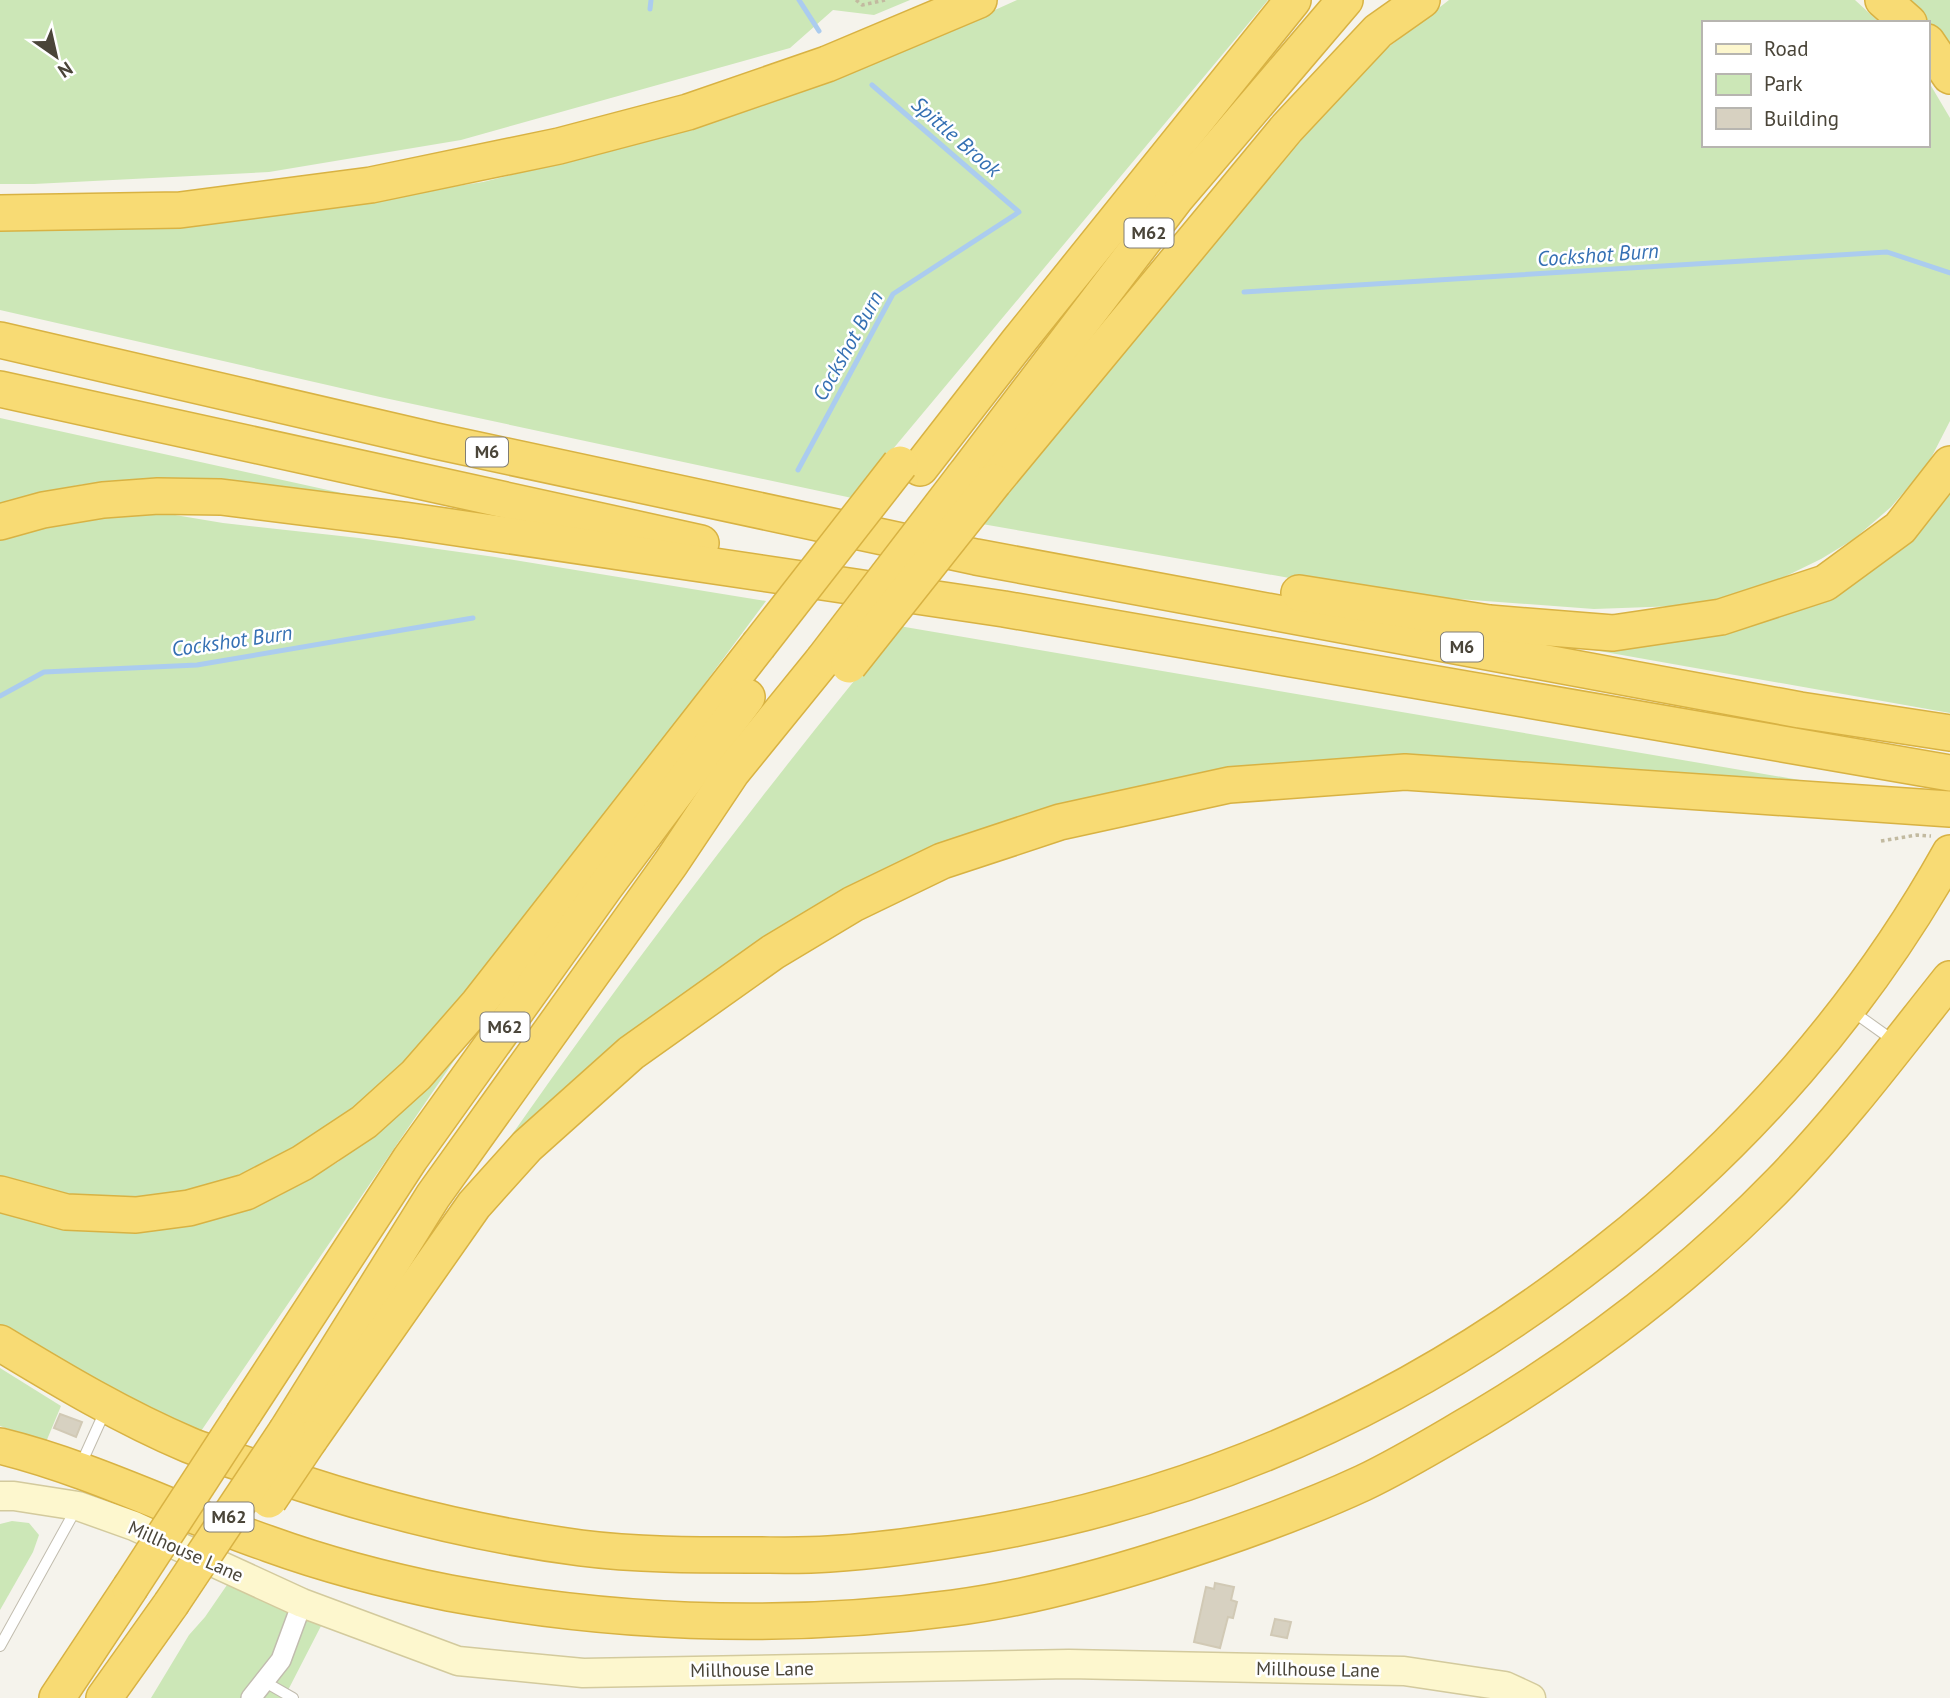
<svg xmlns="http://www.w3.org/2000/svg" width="1950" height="1698" viewBox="0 0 1950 1698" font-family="'PT Sans',sans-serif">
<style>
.green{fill:#cce7b7}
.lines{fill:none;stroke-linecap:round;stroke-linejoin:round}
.stream{stroke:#abccef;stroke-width:5}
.building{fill:#d7d1c1;stroke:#d1c9b5;stroke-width:2}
.lane-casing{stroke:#c1bcae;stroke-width:12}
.street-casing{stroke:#c1bcae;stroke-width:22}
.secondary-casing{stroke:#d3ca9d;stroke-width:31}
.highway-casing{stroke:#d8b243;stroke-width:38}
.path{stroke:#c2baa0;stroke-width:3.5;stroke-dasharray:3.5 3.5;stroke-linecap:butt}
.lane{stroke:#fff;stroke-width:10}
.street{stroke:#fff;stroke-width:19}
.secondary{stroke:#fdf7ce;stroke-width:28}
.highway{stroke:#f8db74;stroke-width:35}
.highway-bridge-casing{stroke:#d8b243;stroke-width:38;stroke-linecap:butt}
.highway-bridge{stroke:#f8db74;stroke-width:35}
.labels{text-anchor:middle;stroke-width:5;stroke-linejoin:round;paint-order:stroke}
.shield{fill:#fff;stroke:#807d74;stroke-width:2}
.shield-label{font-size:18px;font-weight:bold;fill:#4a4539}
.street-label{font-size:19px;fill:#4a4539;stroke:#fff}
.water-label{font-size:21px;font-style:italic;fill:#3570b3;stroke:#fff}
</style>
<rect width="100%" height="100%" fill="#f5f3ec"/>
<!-- green -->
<g class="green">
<path d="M0,0H910L874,15L833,10L790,48L461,140L269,172L34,184H0Z"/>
<path d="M1017,0H1268L852,498L380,397L0,310V226L405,194L483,182L643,142L944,33Z"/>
<path d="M1449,0H1855L1880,23H1703V145H1927V79L1950,118V421L1930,460L1917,477L1891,507L1854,539L1821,559L1774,582L1736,596L1678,606L1594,609L1417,596L1301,580L982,524L1154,308L1336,100L1381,53Z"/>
<path d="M1903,0H1950V52L1927,23Z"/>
<path d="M0,418L428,512L150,481L85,484L53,490L0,507Z"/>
<path d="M1950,485V713L1588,649L1713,633Z"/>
<path d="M163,513L223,523L359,538L495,557L766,601C689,705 612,808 532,908C488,963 446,1022 396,1071C321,1144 217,1202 109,1198C72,1197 35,1188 0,1176V538L71,517Z"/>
<path d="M899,626L1893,796L1338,766L863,889L474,1189C608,995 749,808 899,626Z"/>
<path d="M475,1030L197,1437L0,1332V1207L251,1208L279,1196L338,1162L364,1141Z"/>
<path d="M0,1368L61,1406L46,1442L0,1426Z"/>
<path d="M12,1521L29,1523L39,1535L33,1552L0,1610V1524Z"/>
<path d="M229,1582L321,1626L284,1698H151L189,1635L205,1617Z"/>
</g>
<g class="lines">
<!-- stream -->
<g class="stream">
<path d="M799,0L819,31"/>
<path d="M650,9L651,0"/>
<path d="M1244,292L1887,252L1950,273"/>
<path d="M798,470L893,294L1019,212L872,85"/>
<path d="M0,696L44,672L197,665L473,618"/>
</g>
</g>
<!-- building -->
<g class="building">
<path d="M60,1414L82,1422L76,1437L54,1428Z"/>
<path d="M1215,1583L1234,1587L1231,1600L1237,1602L1233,1618L1228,1617L1220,1648L1194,1642L1206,1587L1214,1589Z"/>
<path d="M1275,1619L1291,1622L1287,1638L1271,1635Z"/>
</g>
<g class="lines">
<!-- lane casing -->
<g class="lane-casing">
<g id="lane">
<path d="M1852,1011L1894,1041"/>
<path d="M81,1464L105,1411"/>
<path d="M0,1646L76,1509"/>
<path d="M265,1682L293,1698"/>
</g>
</g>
<!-- street casing -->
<g class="street-casing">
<path id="street" d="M251,1698L281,1660L302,1603"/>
</g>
<!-- secondary casing -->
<g class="secondary-casing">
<path id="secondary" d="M0,1496H14L78,1506L134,1526L302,1603L458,1661L583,1673L1069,1664L1404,1671L1505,1686L1531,1698"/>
</g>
<!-- highway casing -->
<g class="highway-casing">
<g id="highway">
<path d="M1883,0L1909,23"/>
<path d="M1927,42L1950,76"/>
<path d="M0,213L180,210L371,185L559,146L688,112L827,64L979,0"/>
<path d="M0,340L436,441L976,557L1800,710L1950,733"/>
<path d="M0,389L701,543"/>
<path d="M920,468L1018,342L1293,0"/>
<path d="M964,476L1176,198L1345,0"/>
<path d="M994,482L1287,128L1378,31L1422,0"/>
<path d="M0,522L43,510L103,500L158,496L221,497L404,520L1004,609L1950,773"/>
<path d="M1299,593L1489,623L1613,633L1721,617L1825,583L1900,528L1950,464"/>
<path d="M0,1194L66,1212L136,1215L189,1208L246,1192L302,1163L364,1122L416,1075L478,1004L758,646"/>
<path d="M0,1343C61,1380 123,1417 189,1445C216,1456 246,1464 274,1474C373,1508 476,1534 581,1548C636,1555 694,1555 750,1555C776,1555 803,1556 829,1554C881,1551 934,1543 986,1534C1216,1493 1423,1397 1606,1252C1745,1143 1864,1007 1950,853"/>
<path d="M244,1413L410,1159L605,887L747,697"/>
<path d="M287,1430L433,1196L671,863L732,772L823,660"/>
<path d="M310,1439L474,1205L527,1146L631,1053L773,952L853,904L942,861L1060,822L1229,785L1405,772L1950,809"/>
<path d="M0,1446C93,1469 179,1513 269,1544C327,1565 389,1581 449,1593C615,1624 786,1630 953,1608C1023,1599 1090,1581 1157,1560C1227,1538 1296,1514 1363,1483C1403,1464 1440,1441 1478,1419C1588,1353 1692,1274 1781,1182C1842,1119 1895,1048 1950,979"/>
<path d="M57,1698L130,1588"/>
<path d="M104,1698L171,1604"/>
</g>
</g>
<!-- path -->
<g class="path">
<path d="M856,0L862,5L885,0"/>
<path d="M1881,841L1917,835L1931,836"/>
</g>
<!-- lane -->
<use href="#lane" class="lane"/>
<!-- street -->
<use href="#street" class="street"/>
<!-- secondary -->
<use href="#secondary" class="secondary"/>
<!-- highway -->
<use href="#highway" class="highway"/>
<!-- highway-bridge casing -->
<g class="highway-bridge-casing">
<g id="highway-bridge">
<path d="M758,646L900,464"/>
<path d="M823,660L964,476"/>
<path d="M849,665L994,482"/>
<path d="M269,1500L310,1439"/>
<path d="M130,1588L244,1413"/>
<path d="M171,1604L287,1430"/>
</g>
</g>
<!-- highway-bridge -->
<use href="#highway-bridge" class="highway-bridge"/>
</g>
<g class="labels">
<!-- shield labels -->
<g class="shield">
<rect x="1124.5" y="218.5" width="49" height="29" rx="5"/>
<rect x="466" y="437.5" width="42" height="29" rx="5"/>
<rect x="1441" y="632.5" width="42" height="29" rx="5"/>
<rect x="480.5" y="1012.5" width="49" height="29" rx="5"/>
<rect x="204.5" y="1502.5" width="49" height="29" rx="5"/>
</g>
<g class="shield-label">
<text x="1149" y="239">M62</text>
<text x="487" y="458">M6</text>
<text x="1462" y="653">M6</text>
<text x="505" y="1033">M62</text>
<text x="229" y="1523">M62</text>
</g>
<!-- street labels -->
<g class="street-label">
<text transform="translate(186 1551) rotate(24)" y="7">Millhouse Lane</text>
<text transform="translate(752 1669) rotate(-1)" y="7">Millhouse Lane</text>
<text transform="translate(1318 1669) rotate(1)" y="7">Millhouse Lane</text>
</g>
<!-- water labels -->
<g class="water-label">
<text transform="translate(956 137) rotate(41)" y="7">Spittle Brook</text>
<text transform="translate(1598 255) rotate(-4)" y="7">Cockshot Burn</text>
<text transform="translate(848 346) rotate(-61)" y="7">Cockshot Burn</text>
<text transform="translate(232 641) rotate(-8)" y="7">Cockshot Burn</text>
</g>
</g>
<!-- legend -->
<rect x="1702" y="21" width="228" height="126" fill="#ffffff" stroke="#b7b5b0" stroke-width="2"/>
<rect x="1716" y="44" width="35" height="10" fill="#fdf7ce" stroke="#b7b5b0" stroke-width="2"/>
<text x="1764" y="56" font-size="21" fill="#4a4539">Road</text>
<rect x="1716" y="74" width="35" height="21" fill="#cce7b7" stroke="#b7b5b0" stroke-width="2"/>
<text x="1764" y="91" font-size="21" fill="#4a4539">Park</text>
<rect x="1716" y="108" width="35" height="21" fill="#d7d1c1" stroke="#b7b5b0" stroke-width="2"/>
<text x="1764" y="126" font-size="21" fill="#4a4539">Building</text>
<!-- north arrow -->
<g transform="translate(56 56) rotate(146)" stroke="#ffffff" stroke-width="5" paint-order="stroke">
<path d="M0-5L12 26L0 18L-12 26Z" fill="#4a4539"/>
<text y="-10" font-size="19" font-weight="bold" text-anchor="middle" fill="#4a4539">N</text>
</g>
</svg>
